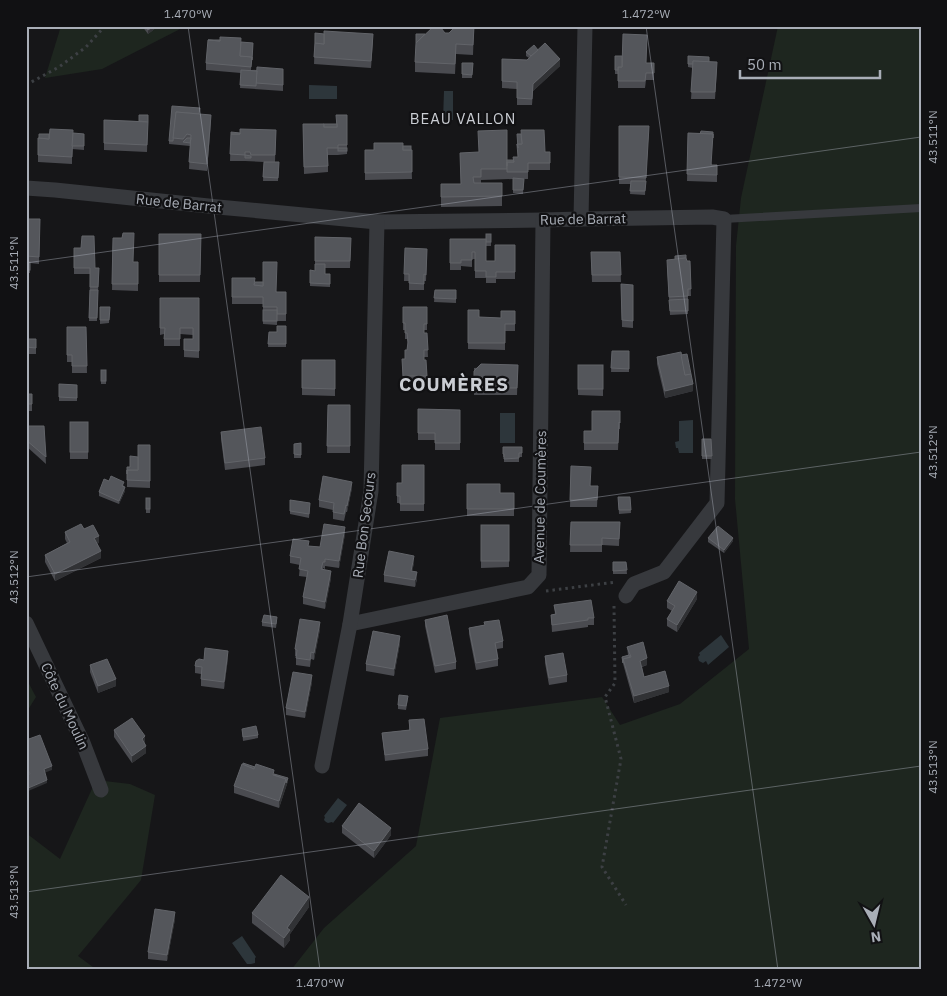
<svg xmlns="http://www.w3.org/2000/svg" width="947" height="996" viewBox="0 0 947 996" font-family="'IBM Plex Sans',sans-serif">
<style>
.green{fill:#1e261f}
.water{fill:#2d363b}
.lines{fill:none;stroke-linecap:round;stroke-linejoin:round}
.path{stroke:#3d4044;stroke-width:3;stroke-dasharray:2.5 4;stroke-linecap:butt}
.service{stroke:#37393d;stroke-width:8}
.minor{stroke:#37393d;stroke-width:15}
.wall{fill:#4a4b50}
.shaded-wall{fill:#313235}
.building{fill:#54565b;stroke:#626469}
.ticks{fill:none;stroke:#a9aeb7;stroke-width:1;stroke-opacity:0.45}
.labels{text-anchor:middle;stroke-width:4.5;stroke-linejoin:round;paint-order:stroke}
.street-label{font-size:14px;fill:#a9aeb7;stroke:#111113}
.neighbourhood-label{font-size:15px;letter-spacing:1px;fill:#cacdd3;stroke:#111113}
.district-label{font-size:19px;font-weight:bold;letter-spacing:1px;fill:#cacdd3;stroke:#111113}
.neatline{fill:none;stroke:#a9aeb7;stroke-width:2}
.ticks-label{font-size:12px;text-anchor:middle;fill:#a9aeb7}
</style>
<rect width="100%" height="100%" fill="#161618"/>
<!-- green -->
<g class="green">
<path d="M61,26H186L102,69L45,78Z"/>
<path d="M778,26H921V970H291L324,928L416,846L440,718L602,697L620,725L680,704L749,649L735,499L736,246L741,198Z"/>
<path d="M26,678L36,697L26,713Z"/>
<path d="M96,780L130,784L155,795L141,880L78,956L97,970H26V833L60,859Z"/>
</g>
<!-- water -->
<g class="water">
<path d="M309,85L337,86V99H309Z"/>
<path d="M444,91H453V120H443Z"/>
<rect x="500" y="413" width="15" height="30"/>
<path d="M693,420V453H679L678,448H676L675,442L679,441V421Z"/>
<path d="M721,635L729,647L708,665L706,661L703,663L699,661L698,657L700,655L699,653Z"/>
<path d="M338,798L347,805L333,823L332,822L328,823L326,822L324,820L325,817L324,816Z"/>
<path d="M242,936L256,957L255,958V963L251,964H247L232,943Z"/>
</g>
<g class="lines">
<!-- path -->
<g class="path">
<path d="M26,85L59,67L86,47L105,26"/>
<path d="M546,591L616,582"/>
<path d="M614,606L615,683L605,697L621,759L602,867L626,905"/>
</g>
<!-- service -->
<path class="service" d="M724,219L921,208"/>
<!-- minor -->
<g class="minor">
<path d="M26,188L55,190L218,207L377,222L543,220L581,219L712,217L724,219L717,503L664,572L634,584L626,596"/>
<path d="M581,219L585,26"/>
<path d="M26,623L83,743L101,790"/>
<path d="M350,624L528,587L539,575L543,220"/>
<path d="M322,766L350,624L371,491L377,222"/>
</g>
</g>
<!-- wall -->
<g class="wall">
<path d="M142,26H157V27L148,34Z"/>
<path d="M474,26L473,55L456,54L455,74L415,72V62L425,34L449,33Z"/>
<path d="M315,33L324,34L373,41L371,68L314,64Z"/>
<path d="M241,42L253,43L251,70L283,69V91L240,88L241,73L206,70V63Z"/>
<path d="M538,50L560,66L533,91L532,105H517V89L502,88V59L527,60L529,58L526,56V52Z"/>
<path d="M615,56L646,63H654V80H646L645,88H618V74H615Z"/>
<path d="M688,56L709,62L717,69L715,99H691L693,68L688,67Z"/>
<path d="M462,63H473L472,78H462Z"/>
<path d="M200,114L211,122L207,171L189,169L190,146L169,144V141Z"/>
<path d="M148,115L147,152L104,150V120L139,121Z"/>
<path d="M347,115V154L338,155V153V155H328V172L304,174L303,124H336Z"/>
<path d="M619,126H649L645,195L630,194L631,184H619Z"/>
<path d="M276,130L275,162H279L278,181H263L264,162L245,161V160V161H230L231,132L240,133Z"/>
<path d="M73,133L84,134V150L72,149V164L38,162V138L49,134Z"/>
<path d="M688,133L700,134L712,165H717V182L687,181Z"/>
<path d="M403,146H411L412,179L365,180V150H374Z"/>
<path d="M545,152H550V170H528V179H521H524L523,194L513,193V179L481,180V183H502V206L441,207V184H461L460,153L507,160H513L518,157Z"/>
<path d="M26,219H40L39,264L30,263V273H26Z"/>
<path d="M159,234H201L200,282H159Z"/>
<path d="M486,234H491V246H486V261H495L515,245V279H496V283H486V278H475V259H472V267L461,266V270H450V239H486Z"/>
<path d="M315,237L351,238L350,268H325V274H330V287L310,286V270L315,271Z"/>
<path d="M113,238L133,262H138V291L112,290Z"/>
<path d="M74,248L95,268H99L97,321H89L90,274H74Z"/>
<path d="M405,248L427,249L426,281H424V290H409V281H404Z"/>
<path d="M591,252H620L621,282H592Z"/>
<path d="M675,259L687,261H690L691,296H688V314L670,315L667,266Z"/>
<path d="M232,278L254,285L263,282L277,292H286V321H277V314V325L263,324V304H232Z"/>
<path d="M621,284L633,321V328L622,327Z"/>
<path d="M435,290H456V303L434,302Z"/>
<path d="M26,297L27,339H36V354H26Z"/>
<path d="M160,298H199V358L184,357V339H193V335L180,334V346H164V334L160,335Z"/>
<path d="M100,307H110L109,323L100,324Z"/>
<path d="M403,307H427V330H424V333H427L428,357H424V360H426L427,383H403L402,359H405L407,350L408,345L407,339H405V330H403Z"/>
<path d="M468,310L479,317L501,318L515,311V331H505V350L468,349Z"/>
<path d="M286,326V347H268L269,332H277Z"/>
<path d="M67,327H86L87,373H72V362H67Z"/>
<path d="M612,351H629V372H611Z"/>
<path d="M681,355L693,391L665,398L657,364V357Z"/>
<path d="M302,360H335V396L302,395Z"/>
<path d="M518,365L517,395H474V368Z"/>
<path d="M578,365H603V396L578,395Z"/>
<rect x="101" y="370" width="5" height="14"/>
<path d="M59,384L77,385V401H59Z"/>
<rect x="27" y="394" width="5" height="17"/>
<path d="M328,405H350V453H327Z"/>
<path d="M418,409L460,410V450H435V440H418Z"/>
<path d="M620,411V429H619L618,450H584V431H592Z"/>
<rect x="70" y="422" width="18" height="37"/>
<path d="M26,426H44L46,464L26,446Z"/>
<path d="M221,432L265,458V465L225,470L221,439Z"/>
<path d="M702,439H711L712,459H702Z"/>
<path d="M301,443V458H294V444Z"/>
<path d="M150,445V488L127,487V467H130L138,457Z"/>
<path d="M503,447H522V457H519V462H504V457H503Z"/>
<path d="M424,465V511H400V503H397V483H402Z"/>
<path d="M571,466L591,486H598L597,507H570Z"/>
<path d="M109,481L124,485L123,486L125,491L119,504L99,496V492Z"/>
<path d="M467,484L500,493H514V516H467Z"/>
<path d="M352,488L347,512H346L344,521L333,519V510L319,507V500Z"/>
<path d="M618,497H630L631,513L619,514Z"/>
<rect x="146" y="498" width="4" height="15"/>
<path d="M290,500L310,507L309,518L290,514Z"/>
<path d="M571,522H620L619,546L602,545V552H570Z"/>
<path d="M481,525H509V567L481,568Z"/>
<path d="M84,529L99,543H97L101,558L55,581L45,562V555L67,543L65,539V532Z"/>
<path d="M345,534L339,568L325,566V569L323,568V570L331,578L325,609L303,604V597L307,577L299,576L300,565L290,563V556L309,546L320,547Z"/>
<path d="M708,538L733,541L724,553L708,542Z"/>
<path d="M613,562H626L627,574H613Z"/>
<path d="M414,563L412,571L417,579L415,587L384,582V575Z"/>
<path d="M697,599L677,632L667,626V619L672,611L667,608V601Z"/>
<path d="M554,605L594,618V625H588V627L552,632L551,615L555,614Z"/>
<path d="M277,620L276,628L262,626V622Z"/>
<path d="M425,620L456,662V669L435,673L425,626Z"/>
<path d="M484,625L503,641V648L497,649L498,659V666L476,670L469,634V628Z"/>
<path d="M320,629L314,660L311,659L310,667L296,665V656H295V649Z"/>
<path d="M400,643L394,676L366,671V664Z"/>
<path d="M627,647L647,665L642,667L644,677L669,692L634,703L622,660V657L628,655Z"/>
<path d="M545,656L567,675V682L549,685L545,663Z"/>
<path d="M228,658L224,689L201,686V674L195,673V666L204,660Z"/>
<path d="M90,665L116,686L98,693L90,672Z"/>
<path d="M312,682L305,718L286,715V708Z"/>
<path d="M408,699L406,710L398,709V705Z"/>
<path d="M409,720L428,749V756L385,761L382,733L409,730Z"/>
<path d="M242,729L258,735V738L243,741Z"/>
<path d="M114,730L145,743L146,753L132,763L114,737Z"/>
<path d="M274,774L288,781L279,808L234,793V786Z"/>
<path d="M342,826L391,835L374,858L342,833Z"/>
<path d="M309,907L290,934V940L284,948L252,923V913Z"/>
<path d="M175,919L167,961L148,959V952Z"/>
</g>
<!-- shaded-wall -->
<g class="shaded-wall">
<path d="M154,26H157V27L148,34V30Z"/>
<path d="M560,59V66L533,91L532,105L533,84Z"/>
<path d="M211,115V122L207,171V164Z"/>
<path d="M693,384V391L665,398V391Z"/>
<path d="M352,482V488L347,512V506Z"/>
<path d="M125,487V491L119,504V501Z"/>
<path d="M345,527V534L339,568V561Z"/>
<path d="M99,536V543L94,545V538Z"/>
<path d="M733,538V541L724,553V550Z"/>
<path d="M101,551V558L55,581V574Z"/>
<path d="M414,556V563L411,578V571Z"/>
<path d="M331,571V578L325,609V602Z"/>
<path d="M417,572V579L415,587V580Z"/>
<path d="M697,592V599L677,632V625Z"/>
<path d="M320,622V629L314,660V653Z"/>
<path d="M400,636V643L394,676V669Z"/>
<path d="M228,651V658L224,689V682Z"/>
<path d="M647,658V665L640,667V661Z"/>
<path d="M312,675V682L305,718V712Z"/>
<path d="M116,679V686L98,693V686Z"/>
<path d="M669,686V692L634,703V696Z"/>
<path d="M145,736V743L142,746V739Z"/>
<path d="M146,746V753L132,763V756Z"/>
<path d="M52,766V770L44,773V769Z"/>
<path d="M288,778V781L279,808V801L286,779Z"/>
<path d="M47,780V783L26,792V789Z"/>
<path d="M391,828V835L374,858V851Z"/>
<path d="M309,897V907L290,934V940L284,948V938L287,928Z"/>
<path d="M175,912V919L167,961V955Z"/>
</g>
<!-- building -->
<g class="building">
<path d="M145,26H154L148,30Z"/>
<path d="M456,26H474L473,45L456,44L455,64L415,62L416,43L432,28H441L445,33H449L454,28H456Z"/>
<path d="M324,31L373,34L371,61L314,57L315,43L324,44Z"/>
<path d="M315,33L324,34V44L315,43Z"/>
<path d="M416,34H425L416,43Z"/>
<path d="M623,34L647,35L646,63H654V73H646L645,81H618V67H622Z"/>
<path d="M220,37L241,38L240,56L252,57L251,67L206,63L208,40L220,41Z"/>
<path d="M208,40H220V41Z"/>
<path d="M241,42L253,43L252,60V57L240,56Z"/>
<path d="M545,43L560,59L533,84L532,99L517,98V82L502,81V59L527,60Z"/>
<path d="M534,45L538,50L531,56L526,52Z"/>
<path d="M615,56H622V67H618V70H615Z"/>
<path d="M688,56L709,57V62L693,61V64H688Z"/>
<path d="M693,61L717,62L715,92H691Z"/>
<path d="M462,63H473L472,75L462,74Z"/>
<path d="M257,67L283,69V85L256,83Z"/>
<path d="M241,70L257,71L256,86L240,85Z"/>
<path d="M172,106L200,108L199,114L176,112L173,141H169Z"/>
<path d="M176,112L211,115L207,164L189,162L191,135L187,134L183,139L173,138Z"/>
<path d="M139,115H148V122L139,121Z"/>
<path d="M336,115H347V145H338V148H327L328,166L304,167L303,124H324V127H337Z"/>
<path d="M104,120L148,122L147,145L104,143Z"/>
<rect x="324" y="124" width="13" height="3"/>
<path d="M619,126H649L646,178L619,177Z"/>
<path d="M50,129L73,130L72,157L38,155V138L49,139Z"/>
<path d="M240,129L276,130L275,155H251L250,152H245V155L230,154L231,134H240Z"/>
<path d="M507,130V169H481V177H473L474,183H502V196L441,197V184H461L460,153L479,152L478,131Z"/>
<path d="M521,130H544L545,152H550V163H528V172H507V162H514L513,157H518L517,144H522Z"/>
<path d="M701,131L713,132V138V134H700Z"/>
<path d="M231,132L240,133V134H231Z"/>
<path d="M73,133L84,134V146H72Z"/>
<path d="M688,133L713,134L711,165H717V175L687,174Z"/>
<path d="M39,134H49V139L39,138Z"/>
<path d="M517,134H521L522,144H517L518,148Z"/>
<path d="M187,138H191L190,143L183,142Z"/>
<path d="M374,143H403V150H412V172L365,173V150H374Z"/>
<rect x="403" y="146" width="8" height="4"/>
<rect x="338" y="148" width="9" height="3"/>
<path d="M245,155L251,156V158H245Z"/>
<path d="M507,160H513L514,162H507V166Z"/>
<path d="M264,162H279L278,178L263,177Z"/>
<path d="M513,178L524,179L523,190H513Z"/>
<path d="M631,181H646L645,191H630Z"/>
<path d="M26,219H40L39,257L26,256Z"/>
<path d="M123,233H134L133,262H138V284H112L113,238H122Z"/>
<path d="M159,234H201L200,275H159Z"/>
<rect x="486" y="234" width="5" height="8"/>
<path d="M82,236H94L95,268H99L98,287H90V268H74V248H81Z"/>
<path d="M315,237L351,238L350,261H315Z"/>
<path d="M450,239H486V261H495V245H515V272H496V277H486V271H475V252H472V260H461V263H450Z"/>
<path d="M405,248L427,249L426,275L424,274V284L409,283V274H404Z"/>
<path d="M591,252H620L621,275H592Z"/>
<path d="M686,255V258L675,259V256Z"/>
<path d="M686,258L687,261H690L691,289H688V296L669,297L667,260Z"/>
<rect x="26" y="262" width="4" height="8"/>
<path d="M263,262H277L276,292H286V314H277V307H263V297H232V278H255L254,285L263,286Z"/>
<path d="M315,264H325V274H330V284L310,283V270L315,271Z"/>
<path d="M255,282H263V286L254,285Z"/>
<path d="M621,284L633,285V321L622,320Z"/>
<path d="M90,290H98L97,318H89Z"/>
<path d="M435,290H456V299L434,298Z"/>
<path d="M26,297L27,339H36V348L26,347Z"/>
<path d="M160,298H199V351L184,350V339H193V328H180V339H164L165,328H160Z"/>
<path d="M688,299V311H670L669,300Z"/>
<path d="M100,307H110L109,320H100Z"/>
<path d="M403,307H427V324H424V333H427L428,350H424V360H426L427,376H403L402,359H405V350H407L408,342L407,333H405V323H403Z"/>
<rect x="263" y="310" width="14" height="11"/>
<path d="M468,310H479V317L501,318V311H515V324H505V343H468Z"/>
<path d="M277,326H286V344H268L269,332H277Z"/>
<path d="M67,327H86L87,366H72V355H67Z"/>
<path d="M612,351H629V369L611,368Z"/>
<path d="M681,352L685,375L691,374L693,384L665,391L657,357Z"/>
<path d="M687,354L691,374L685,375L681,355Z"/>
<path d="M302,360H335V389L302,388Z"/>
<path d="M481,364L518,365L517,388H474V371Z"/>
<rect x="578" y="365" width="25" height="24"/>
<rect x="101" y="370" width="5" height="11"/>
<path d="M26,378H27V394H32V404H27L26,411Z"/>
<path d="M59,384L77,385V398L59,397Z"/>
<path d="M328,405H350V446H327Z"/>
<path d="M418,409L460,410V443H435V433H418Z"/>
<path d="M592,411H620V423L619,422L618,443H584V431H592Z"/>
<rect x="70" y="422" width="18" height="30"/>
<path d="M26,426H44L46,457L26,440Z"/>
<path d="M261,427L265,458L225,463L221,432Z"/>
<path d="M702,439H711L712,456H702Z"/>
<path d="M301,443V455L294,454V444Z"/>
<path d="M138,445H150V481L127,480V470H138Z"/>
<path d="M503,447H522V453H519V458L504,459V454H503Z"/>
<path d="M130,456L138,457V470H127V474V467H130Z"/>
<path d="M402,465H424V504H400V496H397V483H402Z"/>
<path d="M571,466L591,467L590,486H598L597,500H570Z"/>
<path d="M111,476L124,482L122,486L125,487L119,501L99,492L104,479L109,481Z"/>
<path d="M323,476L352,482L347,506L346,505L344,514L333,512L334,503L319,500Z"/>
<path d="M467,484H500V493H514V509H467Z"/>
<path d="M618,497H630L631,510H619Z"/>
<rect x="146" y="498" width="4" height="11"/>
<path d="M290,500L310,503L309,514L290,511Z"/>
<path d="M571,522H620L619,539L602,538V545H570Z"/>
<path d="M81,524L84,529L93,525L99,536L94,538L101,551L55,574L45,555L70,542L65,532Z"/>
<path d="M324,524L345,527L339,561L325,559V562H323L321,569L331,571L325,602L303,597L308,571L299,569L301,558L290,556L293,539L309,541L308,546L320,547Z"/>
<rect x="481" y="525" width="28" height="36"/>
<path d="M718,526L733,538L724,550L708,538Z"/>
<path d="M389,551L414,556L411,571L417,572L415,580L384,575Z"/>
<path d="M613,562H626L627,570L613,571Z"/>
<path d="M679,581L697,592L677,625L667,619L675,606L667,601Z"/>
<path d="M591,600L594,618H588V620L552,625L551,615L556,614L554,605Z"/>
<path d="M264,615L277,617L276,624L262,622Z"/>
<path d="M447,615L456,662L435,666L425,620Z"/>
<path d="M300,619L320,622L314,653L311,652L310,660L296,658L297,650L295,649Z"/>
<path d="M499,620L503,641L495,643L498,659L476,663L469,628L485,625L484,622Z"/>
<path d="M373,631L400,636L394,669L366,664Z"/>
<path d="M643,642L647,658L640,661L644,677L665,671L669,686L634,696L623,659L631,657L627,647Z"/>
<path d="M205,648L228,651L224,682L201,679L202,667L195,666L196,661L199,659L204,660Z"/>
<path d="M563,653L567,675L549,678L545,656Z"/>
<path d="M629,655L630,657L623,659V663L622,657Z"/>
<path d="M107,659L116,679L98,686L90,665Z"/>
<path d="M293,672L312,675L305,712L286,708Z"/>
<path d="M399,695L408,696L406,706L398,705Z"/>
<path d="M132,718L145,736L142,739L146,746L132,756L114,730Z"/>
<path d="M424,719L428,749L385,755L382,733L410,730L409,720Z"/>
<path d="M256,726L258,735L243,737L242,729Z"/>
<path d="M40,735L52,766L44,769L47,780L26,789V775L30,774L26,766V750L28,749L26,746V740Z"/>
<path d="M243,763L255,767L254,769L243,765Z"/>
<path d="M242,764L254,769L256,764L274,770L273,775L286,779L279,801L234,786Z"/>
<path d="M274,774L288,778L286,783V779L274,775Z"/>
<path d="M359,803L391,828L374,851L342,826Z"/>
<path d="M281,875L309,897L287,928L290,930L284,938L252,913Z"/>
<path d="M155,909L175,912L167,955L148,952Z"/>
</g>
<!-- ticks -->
<path class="ticks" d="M188,26L320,970M646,26L778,970M26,263L921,137M26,577L921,452M26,892L921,766"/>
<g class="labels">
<!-- street labels -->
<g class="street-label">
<text transform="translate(179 203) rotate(6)" y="5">Rue de Barrat</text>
<text transform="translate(583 219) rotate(-1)" y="5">Rue de Barrat</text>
<text transform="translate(540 497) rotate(-89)" y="5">Avenue de Coumères</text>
<text transform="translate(364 525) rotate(-83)" y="5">Rue Bon Secours</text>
<text transform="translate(65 706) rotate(65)" y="5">Côte du Moulin</text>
</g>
<!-- neighbourhood labels -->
<g class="neighbourhood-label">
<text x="463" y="124">BEAU VALLON</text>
</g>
<!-- district labels -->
<g class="district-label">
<text x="454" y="391">COUMÈRES</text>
</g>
</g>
<!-- border -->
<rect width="947" height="996" fill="none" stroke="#111113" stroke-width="55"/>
<!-- north arrow -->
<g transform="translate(874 924) rotate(172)" stroke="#111113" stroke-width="4" paint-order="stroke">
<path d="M0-4L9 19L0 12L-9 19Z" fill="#a9aeb7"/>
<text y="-8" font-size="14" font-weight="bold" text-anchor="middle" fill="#a9aeb7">N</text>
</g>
<!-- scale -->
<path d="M740 70v8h140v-8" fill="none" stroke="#a9aeb7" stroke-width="2.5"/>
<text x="747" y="70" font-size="15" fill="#a9aeb7" stroke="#111113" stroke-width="4" paint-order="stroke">50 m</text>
<rect x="28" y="28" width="892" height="940" class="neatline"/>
<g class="ticks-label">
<text x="188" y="18">1.470°W</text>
<text x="646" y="18">1.472°W</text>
<text transform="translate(933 137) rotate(-90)" y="4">43.511°N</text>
<text transform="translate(14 263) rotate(-90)" y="4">43.511°N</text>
<text transform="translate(933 452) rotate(-90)" y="4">43.512°N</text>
<text transform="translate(14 577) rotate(-90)" y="4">43.512°N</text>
<text transform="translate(933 767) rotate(-90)" y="4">43.513°N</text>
<text transform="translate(14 892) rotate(-90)" y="4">43.513°N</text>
<text x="320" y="987">1.470°W</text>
<text x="778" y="987">1.472°W</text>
</g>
</svg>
